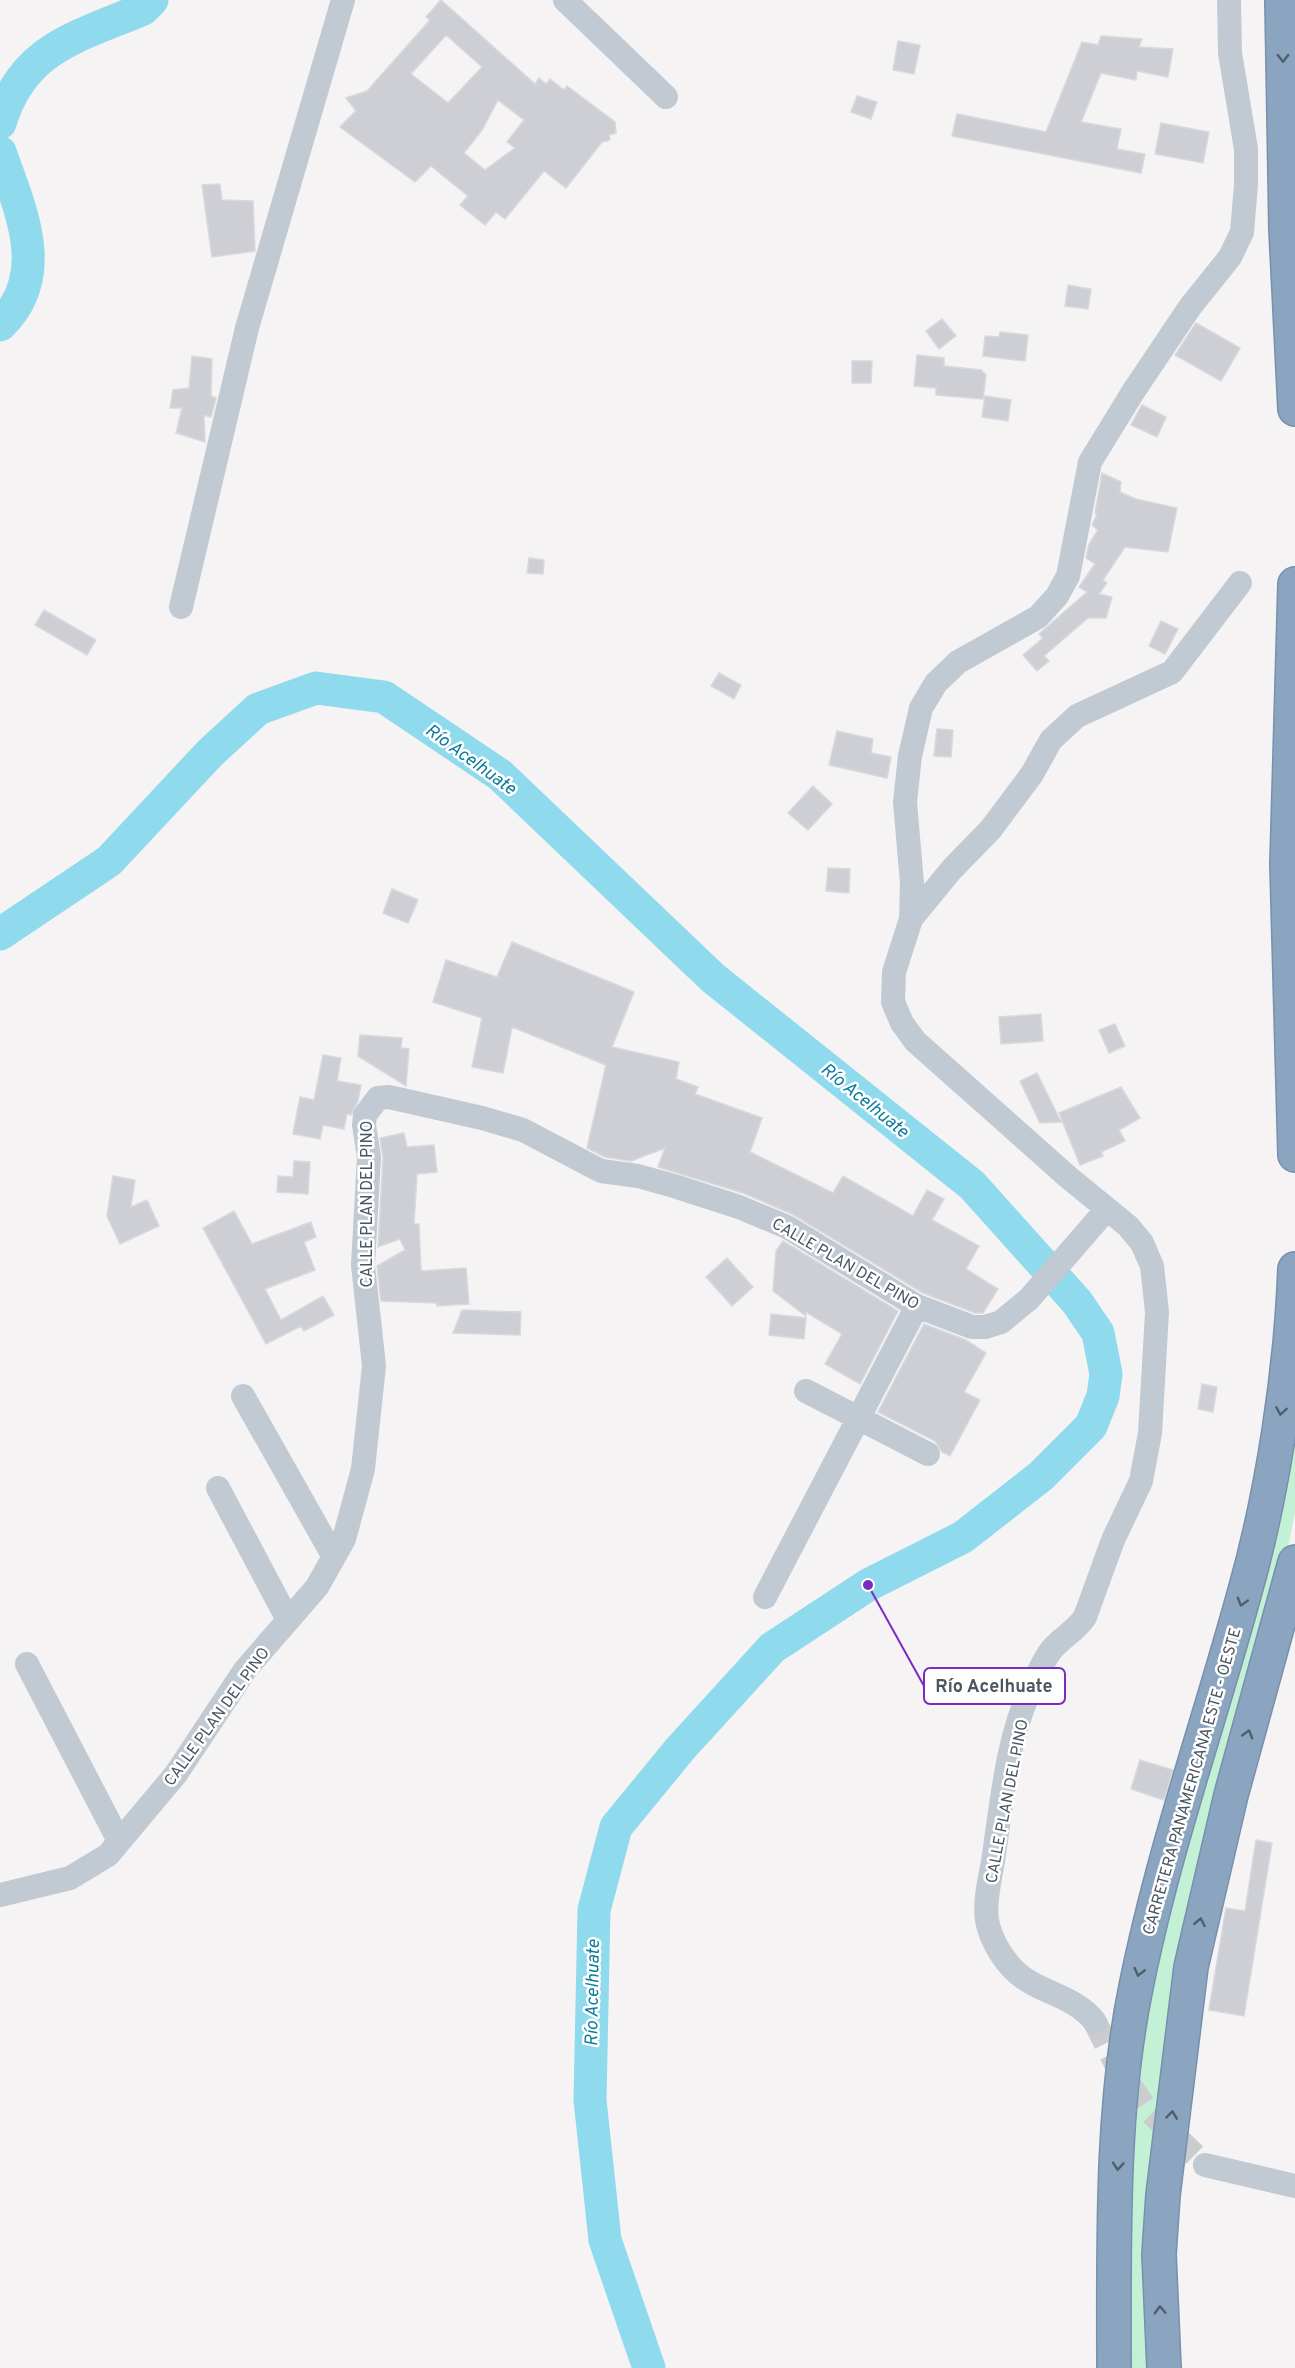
<svg xmlns="http://www.w3.org/2000/svg" width="1295" height="2368" viewBox="0 0 1295 2368" font-family="Overpass,sans-serif">
	<rect width="100%" height="100%" fill="#f5f3f3"/>
	<path fill="#c3f1d5" d="M 1295,1367 L 1295,1512 L 1287,1553 L 1230,1764 L 1153,2368 L 1126,2368 L 1124,2253 L 1145,2033 L 1159,1947 Z"/>
	<g fill="none" stroke-linecap="round" stroke-linejoin="round">
		<path stroke="#90daee" stroke-width="33" d="M 0,123 C 23,47 78,37 143,9 L 152,0
			M 0,152 C 20,209 52,275 0,325
			M 0,934 L 109,861 L 210,753 L 258,709 L 316,688 L 384,697 L 500,775 L 713,978 L 972,1185 L 1077,1302 L 1098,1333 L 1106,1374 L 1103,1396 L 1091,1426 L 1041,1476 L 963,1537 L 868,1585 L 772,1648 L 680,1749 L 616,1827 L 594,1910 L 590,2100 L 605,2240 L 649,2368"/>
	</g>
	<path fill="#cdcfd5" stroke="#d7d9de" stroke-width="1.5" fill-rule="evenodd" d="M 441,0 L 535,84 L 539,78 L 546,84 L 550,79 L 564,90 L 567,86 L 615,122 L 616,133 L 609,135 L 610,140 L 602,142 L 566,188 L 544,171 L 505,219 L 496,212 L 485,225 L 460,205 L 468,196 L 431,166 L 415,182 L 340,127 L 356,111 L 346,98 L 367,91 L 430,20 L 426,17 ZM 446,35 L 482,67 L 448,103 L 411,74 ZM 498,100 L 524,120 L 507,142 L 515,148 L 485,170 L 464,153 L 482,130 Z
		M 1101,36 L 1142,39 L 1139,47 L 1173,49 L 1168,77 L 1137,71 L 1136,80 L 1101,73 L 1081,122 L 1121,129 L 1117,149 L 1145,154 L 1141,173 L 952,136 L 957,114 L 1046,132 L 1082,42 L 1098,45 Z
		M 898,41 L 920,45 L 914,74 L 893,70 Z
		M 857,96 L 877,102 L 871,119 L 851,112 Z
		M 1161,123 L 1209,132 L 1203,163 L 1155,154 Z
		M 220,184 L 222,200 L 253,201 L 255,251 L 212,257 L 202,185 Z
		M 1068,285 L 1091,289 L 1088,309 L 1065,306 Z
		M 942,319 L 956,336 L 939,349 L 926,331 Z
		M 1196,323 L 1240,348 L 1221,381 L 1175,355 Z
		M 1000,332 L 1028,335 L 1025,361 L 983,356 L 985,336 L 999,337 Z
		M 917,355 L 944,358 L 944,366 L 981,370 L 986,375 L 983,399 L 936,395 L 936,388 L 914,386 Z
		M 192,356 L 212,359 L 211,396 L 216,398 L 211,417 L 204,415 L 205,442 L 176,433 L 182,408 L 170,408 L 173,390 L 189,388 Z
		M 852,361 L 872,361 L 871,383 L 852,383 Z
		M 985,396 L 1011,400 L 1008,421 L 982,417 Z
		M 1142,405 L 1166,417 L 1157,437 L 1131,425 Z
		M 1102,473 L 1121,482 L 1120,492 L 1136,499 L 1177,508 L 1168,552 L 1125,547 L 1103,580 L 1107,583 L 1099,594 L 1112,597 L 1106,618 L 1088,618 L 1044,656 L 1049,661 L 1037,671 L 1023,655 L 1043,638 L 1039,634 L 1087,592 L 1079,587 L 1095,564 L 1086,558 L 1089,544 L 1098,530 L 1092,525 L 1097,514 L 1095,513 Z
		M 529,558 L 544,560 L 543,574 L 527,573 Z
		M 44,610 L 96,640 L 87,655 L 35,625 Z
		M 1161,621 L 1178,629 L 1165,654 L 1149,646 Z
		M 719,673 L 741,685 L 734,699 L 711,686 Z
		M 937,729 L 953,730 L 951,757 L 934,756 Z
		M 837,731 L 873,739 L 871,753 L 891,757 L 887,778 L 829,765 Z
		M 813,786 L 832,804 L 808,830 L 788,813 Z
		M 828,868 L 850,869 L 849,893 L 826,891 Z
		M 392,889 L 418,900 L 408,923 L 383,913 Z
		M 512,942 L 634,992 L 612,1047 L 679,1062 L 676,1079 L 698,1087 L 695,1094 L 762,1118 L 750,1152 L 833,1193 L 843,1176 L 913,1216 L 927,1190 L 944,1199 L 932,1220 L 979,1246 L 966,1269 L 998,1289 L 983,1313 L 975,1313 L 923,1293 L 792,1214 L 743,1193 L 658,1167 L 665,1148 L 631,1161 L 605,1157 L 587,1148 L 606,1065 L 512,1027 L 503,1073 L 472,1067 L 482,1018 L 433,1002 L 446,960 L 497,977 Z
		M 1041,1014 L 1043,1041 L 1001,1044 L 999,1017 Z
		M 1115,1024 L 1125,1046 L 1109,1053 L 1099,1030 Z
		M 360,1035 L 402,1038 L 401,1048 L 409,1049 L 406,1086 L 358,1056 Z
		M 323,1055 L 341,1058 L 337,1081 L 361,1085 L 358,1101 L 351,1115 L 347,1114 L 344,1129 L 323,1125 L 320,1139 L 293,1134 L 300,1097 L 314,1100 Z
		M 1037,1073 L 1061,1122 L 1040,1123 L 1020,1081 Z
		M 1121,1087 L 1140,1118 L 1119,1130 L 1125,1141 L 1101,1152 L 1103,1156 L 1080,1165 L 1059,1113 Z
		M 404,1133 L 407,1147 L 434,1145 L 437,1172 L 417,1174 L 414,1224 L 419,1224 L 421,1271 L 466,1268 L 469,1304 L 437,1306 L 437,1303 L 381,1301 L 377,1266 L 405,1250 L 400,1239 L 378,1247 L 383,1158 L 380,1138 Z
		M 294,1161 L 310,1162 L 308,1194 L 277,1192 L 278,1176 L 293,1177 Z
		M 113,1176 L 135,1180 L 131,1207 L 147,1200 L 159,1226 L 120,1244 L 107,1216 Z
		M 234,1211 L 252,1244 L 311,1222 L 316,1237 L 304,1242 L 315,1270 L 265,1289 L 281,1320 L 323,1296 L 334,1315 L 304,1331 L 301,1326 L 266,1344 L 203,1228 Z
		M 783,1241 L 898,1311 L 860,1384 L 825,1364 L 842,1334 L 806,1312 L 806,1316 L 773,1291 L 776,1251 Z
		M 727,1258 L 753,1287 L 732,1306 L 706,1277 Z
		M 462,1310 L 521,1312 L 520,1335 L 453,1333 Z
		M 771,1314 L 806,1318 L 804,1339 L 769,1335 Z
		M 924,1324 L 966,1340 L 986,1353 L 964,1392 L 980,1400 L 950,1456 L 942,1452 L 935,1441 L 878,1412 Z
		M 1202,1384 L 1217,1387 L 1213,1412 L 1198,1409 Z
		M 1140,1760 L 1173,1770 L 1164,1800 L 1131,1789 Z
		M 1256,1840 L 1272,1843 L 1244,2016 L 1209,2010 L 1226,1908 L 1245,1911 Z"/>
	<g fill="none" stroke-linecap="round" stroke-linejoin="round">
		<path stroke="#caccce" stroke-width="24" stroke-dasharray="24 12" stroke-linecap="butt" d="M 1095,2022 L 1117,2066 L 1144,2106 L 1205,2165"/>
		<g stroke="#7690ad" stroke-width="36">
			<path id="highway" d="M 1282,0 L 1286,229 L 1295,409
				M 1295,584 L 1287,864 L 1295,1155
				M 1114,2368 C 1114,2244 1111,2108 1136,1987 C 1163,1852 1209,1723 1245,1591 C 1273,1492 1291,1372 1295,1269
				M 1164,2368 L 1159,2254 L 1163,2195 L 1191,1967 L 1231,1795 L 1295,1562"/>
		</g>
		<path stroke="#c1cad2" stroke-width="24" d="M 565,0 L 666,97
			M 181,607 L 247,328 L 343,0
			M 911,919 L 952,869 L 991,829 L 1032,774 L 1051,740 L 1077,716 L 1172,672 L 1240,583
			M 806,1391 L 928,1454
			M 243,1396 L 334,1557
			M 218,1488 L 288,1620
			M 765,1597 L 917,1306
			M 27,1664 L 119,1841
			M 0,1895 L 70,1878 L 108,1855 L 176,1774 L 245,1670 L 317,1587 L 344,1539 L 363,1469 L 374,1366 L 363,1265 L 369,1157 L 364,1125 L 365,1115 L 378,1098 L 389,1097 L 482,1118 L 523,1130 L 601,1171 L 638,1176 L 674,1186 L 739,1207 L 787,1227 L 917,1306 L 972,1327 L 985,1327 L 1001,1322 L 1029,1299 L 1107,1209
			M 1095,2022 C 1074,1994 1035,1993 1012,1968 C 1000,1955 990,1937 987,1920 C 984,1902 990,1879 993,1861 C 1002,1802 1007,1734 1035,1680 C 1040,1669 1047,1653 1056,1645 C 1066,1635 1077,1629 1085,1617 L 1113,1540 L 1141,1481 L 1150,1433 L 1157,1312 L 1152,1266 L 1142,1243 L 1128,1226 L 1068,1177 L 915,1041 L 902,1023 L 893,1002 L 894,972 L 911,919 L 912,883 L 905,802 L 910,756 L 921,708 L 936,683 L 958,662 L 1038,617 L 1057,596 L 1068,576 L 1090,462 L 1133,392 L 1190,307 L 1230,257 L 1242,232 L 1246,185 L 1246,149 L 1230,53 L 1229,0
			M 1205,2165 L 1295,2186"/>
		<use href="#highway" stroke="#8ba5c1" stroke-width="33"/>
	</g>
	<defs><path id="oneway-chevron" d="M-2-3.5L2.5 0L-2 3.5" fill="none" stroke-width="1.6" stroke-linecap="round" stroke-linejoin="round" transform="scale(1.5)"/></defs>
	<g stroke="#505e6b">
		<use href="#oneway-chevron" transform="translate(1283 58) rotate(89)"/>
		<use href="#oneway-chevron" transform="translate(1281 1411) rotate(99)"/>
		<use href="#oneway-chevron" transform="translate(1242 1602) rotate(106)"/>
		<use href="#oneway-chevron" transform="translate(1248 1734) rotate(-74)"/>
		<use href="#oneway-chevron" transform="translate(1200 1922) rotate(-79)"/>
		<use href="#oneway-chevron" transform="translate(1139 1972) rotate(103)"/>
		<use href="#oneway-chevron" transform="translate(1172 2115) rotate(-83)"/>
		<use href="#oneway-chevron" transform="translate(1118 2166) rotate(94)"/>
		<use href="#oneway-chevron" transform="translate(1160 2310) rotate(-92)"/>
	</g>
	<g text-anchor="middle" stroke-width="5" stroke-linejoin="round" paint-order="stroke">
		<g font-size="16" fill="#4a5661" stroke="#fff">
			<text transform="translate(366 1204) rotate(-90)" y="6">CALLE PLAN DEL PINO</text>
			<text transform="translate(846 1263) rotate(30)" y="6">CALLE PLAN DEL PINO</text>
			<text transform="translate(216 1716) rotate(-54)" y="6">CALLE PLAN DEL PINO</text>
			<text transform="translate(1191 1781) rotate(-74)" y="6">CARRETERA PANAMERICANA ESTE - OESTE</text>
			<text transform="translate(1006 1801) rotate(-79)" y="6">CALLE PLAN DEL PINO</text>
		</g>
		<g font-size="18" font-style="italic" fill="#0c7c9b" stroke="#fff">
			<text transform="translate(471 759) rotate(36)" y="6">Río Acelhuate</text>
			<text transform="translate(865 1100) rotate(39)" y="6">Río Acelhuate</text>
			<text transform="translate(592 1993) rotate(-89)" y="6">Río Acelhuate</text>
		</g>
	</g>
	<path fill="none" stroke="#7b2cbf" stroke-width="2" d="M868 1585L924 1686"/>
	<circle fill="#7b2cbf" stroke="#fff" stroke-width="2" cx="868" cy="1585" r="6"/>
	<rect fill="#fff" stroke="#7b2cbf" stroke-width="2" x="924" y="1668" width="141" height="36" rx="6"/>
	<g font-size="18" text-anchor="middle" font-weight="bold" fill="#4a5661">
		<text x="994" y="1692">Río Acelhuate</text>
	</g>
</svg>
